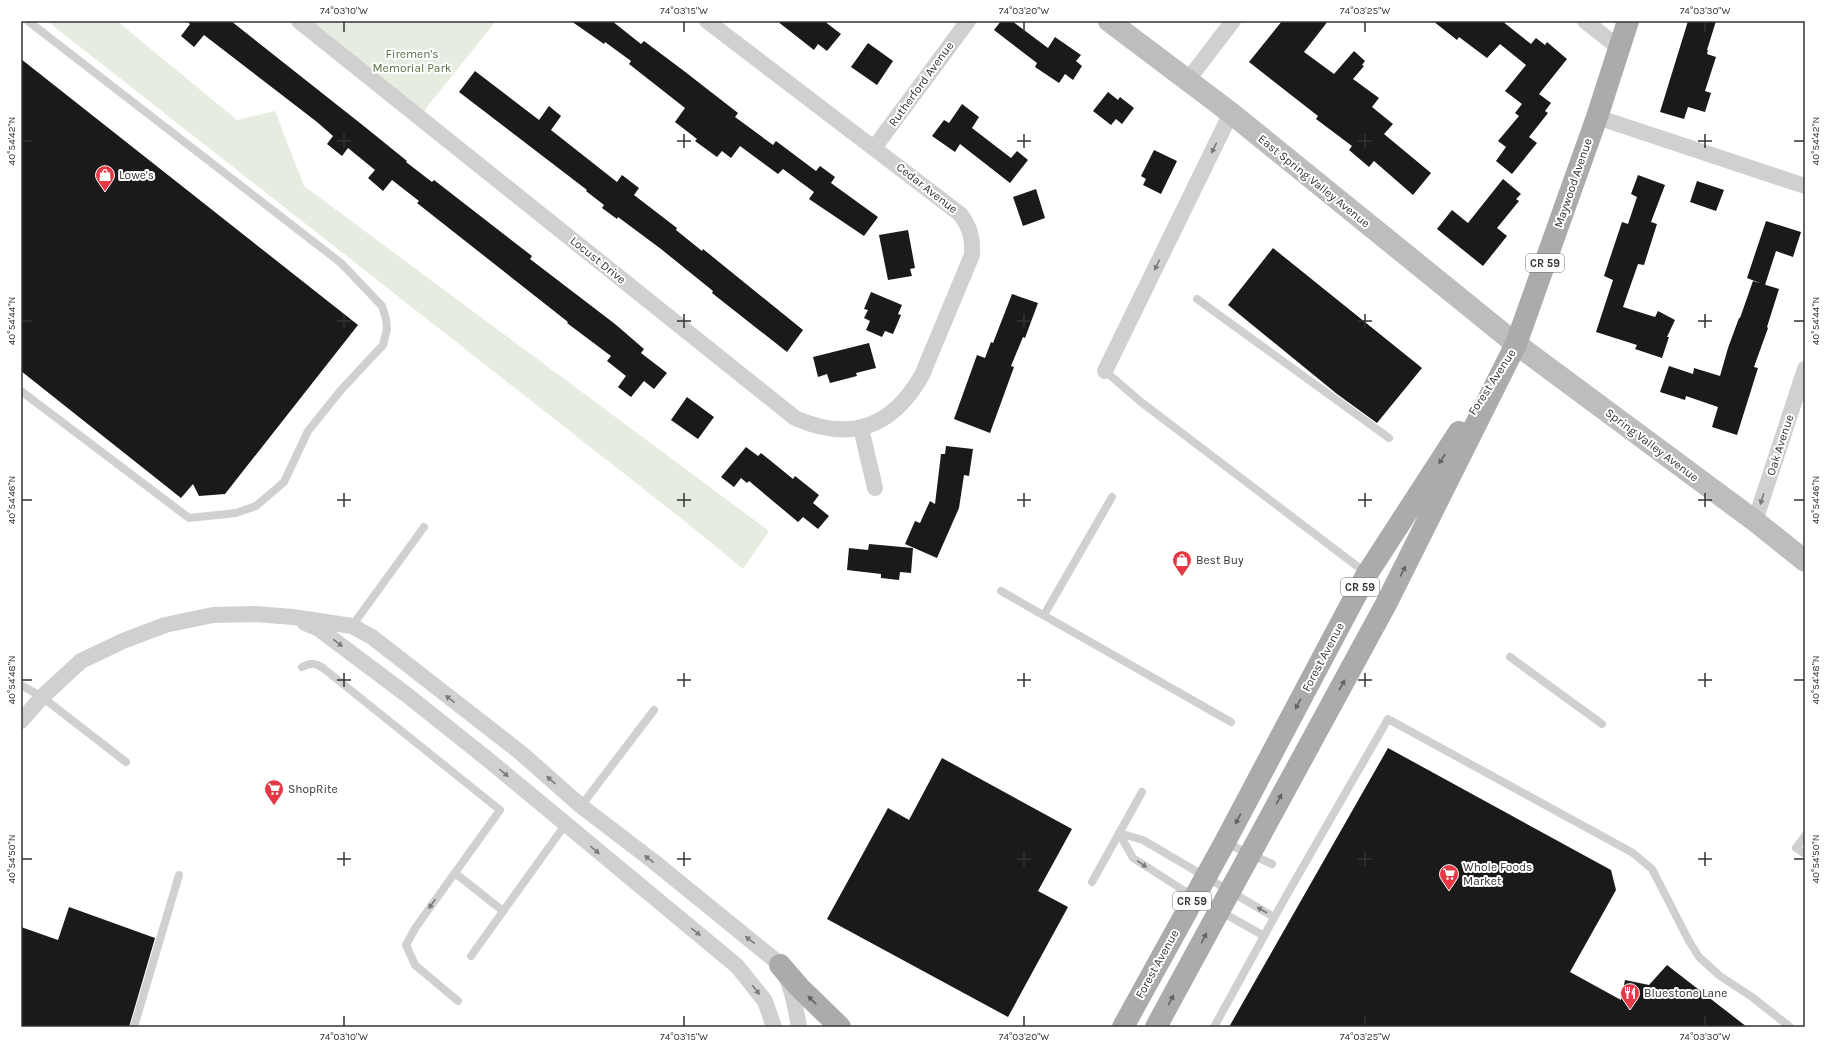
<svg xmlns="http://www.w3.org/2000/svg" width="1826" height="1048" viewBox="0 0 1826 1048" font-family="Karla,sans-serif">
	<rect width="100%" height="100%" fill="#fff"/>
	<path fill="#e6ecdf" d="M 47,21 L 117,21 L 237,120 L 275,111 L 304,186 L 769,531 L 743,569 L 687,523 Z
		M 299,21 L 496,21 L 419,117 Z"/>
	<path fill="#1a1a1a" d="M 186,21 L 231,21 L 365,127 L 407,161 L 406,162 L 432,182 L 434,180 L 532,256 L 530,259 L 615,324 L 644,349 L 641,353 L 667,373 L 654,389 L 644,381 L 631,397 L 618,387 L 626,376 L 607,361 L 611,356 L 567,323 L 568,322 L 417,203 L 419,201 L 392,180 L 383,191 L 368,178 L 375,170 L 348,148 L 342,156 L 327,144 L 333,136 L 317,122 L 204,35 L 194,47 L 181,36 L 190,24 Z
		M 571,21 L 612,21 L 641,44 L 644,41 L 684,71 L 738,113 L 735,117 L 773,145 L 776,141 L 816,171 L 820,166 L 835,177 L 831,183 L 878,217 L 864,236 L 809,199 L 814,192 L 783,169 L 778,174 L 740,146 L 731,158 L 722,151 L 717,157 L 695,141 L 697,139 L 675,122 L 685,108 L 629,64 L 631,61 L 605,42 L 604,44 Z
		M 777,21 L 824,21 L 841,34 L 827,51 L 818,44 L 814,50 Z
		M 1001,21 L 1012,21 L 1048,48 L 1055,37 L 1081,55 L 1076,61 L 1082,66 L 1073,80 L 1065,74 L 1059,83 L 1035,67 L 1037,63 L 994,30 Z
		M 1282,21 L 1328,21 L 1304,52 L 1334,74 L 1354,51 L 1365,61 L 1362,65 L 1364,66 L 1353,79 L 1379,98 L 1372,107 L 1393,124 L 1384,134 L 1431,173 L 1413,195 L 1374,161 L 1369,167 L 1349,150 L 1352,146 L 1316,119 L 1318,116 L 1249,62 Z
		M 1433,21 L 1502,21 L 1531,44 L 1536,38 L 1545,45 L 1547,42 L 1567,59 L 1539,94 L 1551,103 L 1545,111 L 1548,113 L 1529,137 L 1537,143 L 1512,174 L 1496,161 L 1506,147 L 1498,141 L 1519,116 L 1515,113 L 1522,104 L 1505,91 L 1526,65 L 1500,44 L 1487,58 L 1459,37 L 1457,40 Z
		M 1688,21 L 1716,21 L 1707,50 L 1708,50 L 1707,54 L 1716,57 L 1705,91 L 1711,93 L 1705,112 L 1688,107 L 1684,119 L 1660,112 Z
		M 868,43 L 893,61 L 877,85 L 851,67 Z
		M 21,59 L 358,325 L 225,494 L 199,496 L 193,484 L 181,498 L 21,371 Z
		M 475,71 L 539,120 L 549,106 L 561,116 L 551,130 L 617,182 L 622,175 L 639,188 L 634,195 L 677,228 L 676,230 L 702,251 L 703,249 L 803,330 L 787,352 L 712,293 L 713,291 L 661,249 L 618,217 L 617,219 L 602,208 L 604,205 L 586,191 L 587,190 L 459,92 Z
		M 1108,92 L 1118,100 L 1120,97 L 1134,108 L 1122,124 L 1116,119 L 1111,125 L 1093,111 Z
		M 962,104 L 979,117 L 972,128 L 1011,158 L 1017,151 L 1028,160 L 1010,183 L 960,144 L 955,152 L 932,136 L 944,120 L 949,123 Z
		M 1154,150 L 1177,161 L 1161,194 L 1143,185 L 1146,179 L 1141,176 Z
		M 1638,175 L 1665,185 L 1651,222 L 1657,224 L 1644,265 L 1638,264 L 1623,307 L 1655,317 L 1658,311 L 1675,320 L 1667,337 L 1669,337 L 1662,358 L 1635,349 L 1637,345 L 1596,332 L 1613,280 L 1604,276 L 1622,222 L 1628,224 L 1637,197 L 1631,194 Z
		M 1503,179 L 1521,194 L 1516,199 L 1519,201 L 1497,228 L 1507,236 L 1483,266 L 1437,229 L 1452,210 L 1468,223 Z
		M 1697,181 L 1724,190 L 1716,211 L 1690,202 Z
		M 1036,189 L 1045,218 L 1023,226 L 1013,197 Z
		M 1766,221 L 1801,232 L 1793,257 L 1776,251 L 1765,285 L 1747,278 Z
		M 908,230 L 915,268 L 910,269 L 912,276 L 888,280 L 879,235 Z
		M 1273,248 L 1422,368 L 1377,423 L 1337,394 L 1228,305 Z
		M 1753,281 L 1779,289 L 1767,327 L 1768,328 L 1754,367 L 1758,368 L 1737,435 L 1712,427 L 1718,407 L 1686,396 L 1685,400 L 1660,392 L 1669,366 L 1693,374 L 1694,368 L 1720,376 L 1728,348 L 1739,318 L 1740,318 Z
		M 871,292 L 902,305 L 898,314 L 901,315 L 893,334 L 885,331 L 882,337 L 866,330 L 870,321 L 864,318 L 868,310 L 864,309 Z
		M 1012,294 L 1038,303 L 1025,338 L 1023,337 L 1011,366 L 1014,367 L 990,433 L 954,419 L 977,355 L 985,358 L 991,342 L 993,343 Z
		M 869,343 L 876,368 L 856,373 L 857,376 L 830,383 L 827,374 L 818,377 L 813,357 Z
		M 687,397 L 714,417 L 698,439 L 671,420 Z
		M 946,446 L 973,449 L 969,476 L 964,475 L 959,508 L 937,558 L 905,544 L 915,521 L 920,523 L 930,501 L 935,504 L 941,454 L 945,454 Z
		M 746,447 L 758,456 L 761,453 L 793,479 L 795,476 L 819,495 L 813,503 L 829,516 L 818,529 L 803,517 L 798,522 L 749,481 L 747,483 L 741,478 L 734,487 L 721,477 Z
		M 869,544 L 913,548 L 911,573 L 900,572 L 899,580 L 881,578 L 881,574 L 847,570 L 849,548 L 868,550 Z
		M 1388,748 L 1611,870 L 1616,890 L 1570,972 L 1621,1000 L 1625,980 L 1649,985 L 1667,965 L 1747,1027 L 1229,1027 Z
		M 942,758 L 1072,829 L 1038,891 L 1068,907 L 1008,1017 L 827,919 L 888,808 L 909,820 Z
		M 69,907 L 155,938 L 129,1027 L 21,1027 L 21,927 L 58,940 Z"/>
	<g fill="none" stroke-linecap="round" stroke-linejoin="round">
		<path stroke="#d0d0d0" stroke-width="8" d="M 1197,299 L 1389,438
			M 1105,371 L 1141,402 L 1366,573
			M 21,391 L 189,518 L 236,513 L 256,506 L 284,482 L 308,431 L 341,390 L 383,345 L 387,329 L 386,319 L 382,306 L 341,263 L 28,21
			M 1001,591 L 1231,722
			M 1044,615 L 1112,497
			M 352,626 L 424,527
			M 1510,657 L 1602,724
			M 302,667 C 311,662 315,663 323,668 L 500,810 L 416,927 L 406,945 L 415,965 L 458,1001
			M 21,685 L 42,697 L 126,762
			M 581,806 L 654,710
			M 1119,833 L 1133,858 L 1183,890 L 1264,936
			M 1119,833 L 1143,840 L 1274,917
			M 1805,836 L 1796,848 L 1805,854
			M 1226,843 L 1272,864
			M 455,873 L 503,911
			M 1092,882 L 1142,792
			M 471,956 L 565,825
			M 134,1027 L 179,875
			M 1214,1027 L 1285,898 L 1388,719 L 1633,853 L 1652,869 L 1689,941 L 1699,957 L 1720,976 L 1752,997 L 1790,1027"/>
		<path stroke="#d0d0d0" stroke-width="16" d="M 299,21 L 795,418 C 850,442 892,428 922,375 L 972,255 C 973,238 970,227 960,214 L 707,21
			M 1585,21 L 1619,48
			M 1187,81 L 1233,21
			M 1597,117 L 1805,186
			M 874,148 L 968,21
			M 1105,371 L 1231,113
			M 861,428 L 875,488
			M 1755,521 L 1805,369
			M 305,623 L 319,629 L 407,695 L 491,762 L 737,966 L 765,1001 L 774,1027
			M 21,721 L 42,697 L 81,661 L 123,641 L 165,625 L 213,615 L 254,614 L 293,617 L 352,626 L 372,637 L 521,753 L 581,806 L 653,861 L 776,961 C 791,978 795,1005 799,1027"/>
		<path stroke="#bdbdbd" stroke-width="22" d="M 1109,21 L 1231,113 L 1516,344 L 1755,521 L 1805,561"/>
		<path stroke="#ababab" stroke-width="22" d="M 780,965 L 799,987 L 840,1027
			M 1123,1027 L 1225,842 L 1367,574 L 1459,432
			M 1156,1027 L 1386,604 L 1516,344 L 1597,117 L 1628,21"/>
	</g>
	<defs><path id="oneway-solid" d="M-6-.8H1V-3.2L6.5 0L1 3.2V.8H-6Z"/></defs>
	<g fill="#7a7a7a">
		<use href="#oneway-solid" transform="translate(1214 148) rotate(116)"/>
		<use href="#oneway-solid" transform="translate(1157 265) rotate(116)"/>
		<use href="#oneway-solid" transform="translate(1762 499) rotate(108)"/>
		<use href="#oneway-solid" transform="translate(338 643) rotate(37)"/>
		<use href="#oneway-solid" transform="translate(450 699) rotate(-142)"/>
		<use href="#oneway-solid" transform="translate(504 773) rotate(40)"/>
		<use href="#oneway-solid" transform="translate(551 780) rotate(-138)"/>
		<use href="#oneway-solid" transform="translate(595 850) rotate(40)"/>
		<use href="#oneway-solid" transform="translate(649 859) rotate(-142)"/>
		<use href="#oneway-solid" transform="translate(1142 864) rotate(34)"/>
		<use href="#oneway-solid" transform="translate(432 904) rotate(126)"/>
		<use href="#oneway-solid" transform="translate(1262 910) rotate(-150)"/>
		<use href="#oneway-solid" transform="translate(696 932) rotate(39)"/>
		<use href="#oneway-solid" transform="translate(750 940) rotate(-142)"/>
		<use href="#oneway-solid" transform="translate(756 990) rotate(52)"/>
	</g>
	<g fill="#636363">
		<use href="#oneway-solid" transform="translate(1442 459) rotate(123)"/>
		<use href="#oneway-solid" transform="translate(1403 571) rotate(-63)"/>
		<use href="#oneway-solid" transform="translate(1342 685) rotate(-61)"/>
		<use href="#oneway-solid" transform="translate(1298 704) rotate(118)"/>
		<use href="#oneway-solid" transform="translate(1279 799) rotate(-61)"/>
		<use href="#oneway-solid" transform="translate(1238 819) rotate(118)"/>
		<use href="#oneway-solid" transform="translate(1204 938) rotate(-62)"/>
		<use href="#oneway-solid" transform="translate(812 1000) rotate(-136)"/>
		<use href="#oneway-solid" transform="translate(1171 1000) rotate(-62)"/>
	</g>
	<path fill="none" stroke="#333" stroke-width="1.5" d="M 344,22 L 344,32M 684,22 L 684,32M 1024,22 L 1024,32M 1365,22 L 1365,32M 1705,22 L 1705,32M 344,134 L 344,148M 684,134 L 684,148M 1024,134 L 1024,148M 1365,134 L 1365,148M 1705,134 L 1705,148M 22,141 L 32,141M 337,141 L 351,141M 677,141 L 691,141M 1017,141 L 1031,141M 1358,141 L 1372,141M 1698,141 L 1712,141M 1794,141 L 1804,141M 344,314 L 344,328M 684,314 L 684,328M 1024,314 L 1024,328M 1365,314 L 1365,328M 1705,314 L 1705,328M 22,321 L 32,321M 337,321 L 351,321M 677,321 L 691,321M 1017,321 L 1031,321M 1358,321 L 1372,321M 1698,321 L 1712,321M 1794,321 L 1804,321M 344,493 L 344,507M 684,493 L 684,507M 1024,493 L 1024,507M 1365,493 L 1365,507M 1705,493 L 1705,507M 22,500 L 32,500M 337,500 L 351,500M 677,500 L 691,500M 1017,500 L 1031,500M 1358,500 L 1372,500M 1698,500 L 1712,500M 1794,500 L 1804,500M 344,673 L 344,687M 684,673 L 684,687M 1024,673 L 1024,687M 1365,673 L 1365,687M 1705,673 L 1705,687M 22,680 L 32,680M 337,680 L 351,680M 677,680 L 691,680M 1017,680 L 1031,680M 1358,680 L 1372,680M 1698,680 L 1712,680M 1794,680 L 1804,680M 344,852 L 344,866M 684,852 L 684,866M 1024,852 L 1024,866M 1365,852 L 1365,866M 1705,852 L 1705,866M 22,859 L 32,859M 337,859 L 351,859M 677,859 L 691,859M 1017,859 L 1031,859M 1358,859 L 1372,859M 1698,859 L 1712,859M 1794,859 L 1804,859M 344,1016 L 344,1026M 684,1016 L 684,1026M 1024,1016 L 1024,1026M 1365,1016 L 1365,1026M 1705,1016 L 1705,1026"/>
	<defs>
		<g id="shop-pin" transform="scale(1)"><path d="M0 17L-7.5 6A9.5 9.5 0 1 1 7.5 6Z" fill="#e63946" stroke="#fff"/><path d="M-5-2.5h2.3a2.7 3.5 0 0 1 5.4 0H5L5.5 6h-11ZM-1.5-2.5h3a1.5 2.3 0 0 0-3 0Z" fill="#fff"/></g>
		<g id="supermarket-pin" transform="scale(1)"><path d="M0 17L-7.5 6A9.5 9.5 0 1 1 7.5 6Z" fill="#e63946" stroke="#fff"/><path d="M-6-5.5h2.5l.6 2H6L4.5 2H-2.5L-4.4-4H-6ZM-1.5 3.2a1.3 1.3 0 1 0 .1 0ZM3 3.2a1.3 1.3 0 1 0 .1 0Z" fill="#fff"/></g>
		<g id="restaurant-pin" transform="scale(1)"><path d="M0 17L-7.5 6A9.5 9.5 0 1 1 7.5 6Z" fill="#e63946" stroke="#fff"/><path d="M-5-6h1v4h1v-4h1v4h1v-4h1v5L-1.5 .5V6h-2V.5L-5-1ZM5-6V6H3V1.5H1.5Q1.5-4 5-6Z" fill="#fff"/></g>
	</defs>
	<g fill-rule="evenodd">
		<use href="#shop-pin" x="105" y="175"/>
		<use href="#shop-pin" x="1182" y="560"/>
		<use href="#supermarket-pin" x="274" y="789"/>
		<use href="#supermarket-pin" x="1449" y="874"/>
		<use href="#restaurant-pin" x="1630" y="993"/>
	</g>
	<g text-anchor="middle" stroke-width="4" stroke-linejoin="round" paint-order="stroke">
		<g fill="#fff" stroke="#707070" stroke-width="1">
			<rect x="1526" y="254" width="38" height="18" rx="3"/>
			<rect x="1341" y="578" width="38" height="18" rx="3"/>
			<rect x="1173" y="892" width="38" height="18" rx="3"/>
		</g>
		<g font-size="11" font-weight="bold" fill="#333">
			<text x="1545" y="267">CR 59</text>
			<text x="1360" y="591">CR 59</text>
			<text x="1192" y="905">CR 59</text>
		</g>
		<g font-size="12" fill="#56703f" stroke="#fff">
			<text x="412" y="58">Firemen's<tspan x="412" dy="14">Memorial Park</tspan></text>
		</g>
		<g font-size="12" fill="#333" stroke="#fff">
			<text transform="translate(921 84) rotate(-54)" y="4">Rutherford Avenue</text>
			<text transform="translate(1314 181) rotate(39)" y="4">East Spring Valley Avenue</text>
			<text transform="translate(1573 183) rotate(-71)" y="4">Maywood Avenue</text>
			<text transform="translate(927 188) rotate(38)" y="4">Cedar Avenue</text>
			<text transform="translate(598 260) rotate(39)" y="4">Locust Drive</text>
			<text transform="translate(1492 382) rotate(-57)" y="4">Forest Avenue</text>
			<text transform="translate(1652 445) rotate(37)" y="4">Spring Valley Avenue</text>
			<text transform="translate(1780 445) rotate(-72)" y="4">Oak Avenue</text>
			<text transform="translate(1323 657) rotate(-62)" y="4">Forest Avenue</text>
			<text transform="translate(1157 964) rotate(-61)" y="4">Forest Avenue</text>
		</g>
		<g font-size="12" fill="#333" stroke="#fff" text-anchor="start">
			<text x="119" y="179">Lowe's</text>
			<text x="1196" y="564">Best Buy</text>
			<text x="288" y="793">ShopRite</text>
			<text x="1463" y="871">Whole Foods<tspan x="1463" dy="14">Market</tspan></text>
			<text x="1644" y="997">Bluestone Lane</text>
		</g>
	</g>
	<rect width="1826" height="1048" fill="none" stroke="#ffffff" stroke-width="44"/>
	<rect x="22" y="22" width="1782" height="1004" fill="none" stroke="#333" stroke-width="1.5"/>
	<g font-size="10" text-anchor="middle" fill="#333">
		<text x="344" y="14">74°03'10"W</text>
		<text x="684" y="14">74°03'15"W</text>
		<text x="1024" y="14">74°03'20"W</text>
		<text x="1365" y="14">74°03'25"W</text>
		<text x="1705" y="14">74°03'30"W</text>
		<text transform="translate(1815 141) rotate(-90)" y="4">40°54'42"N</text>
		<text transform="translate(11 141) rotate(-90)" y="4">40°54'42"N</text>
		<text transform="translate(1815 321) rotate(-90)" y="4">40°54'44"N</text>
		<text transform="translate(11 321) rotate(-90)" y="4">40°54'44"N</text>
		<text transform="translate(1815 500) rotate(-90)" y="4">40°54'46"N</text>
		<text transform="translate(11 500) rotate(-90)" y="4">40°54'46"N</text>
		<text transform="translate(1815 680) rotate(-90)" y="4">40°54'48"N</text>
		<text transform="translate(11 680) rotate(-90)" y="4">40°54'48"N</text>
		<text transform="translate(1815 859) rotate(-90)" y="4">40°54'50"N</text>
		<text transform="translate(11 859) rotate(-90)" y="4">40°54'50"N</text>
		<text x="344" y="1040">74°03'10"W</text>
		<text x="684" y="1040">74°03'15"W</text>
		<text x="1024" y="1040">74°03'20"W</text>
		<text x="1365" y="1040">74°03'25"W</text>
		<text x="1705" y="1040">74°03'30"W</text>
	</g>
</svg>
